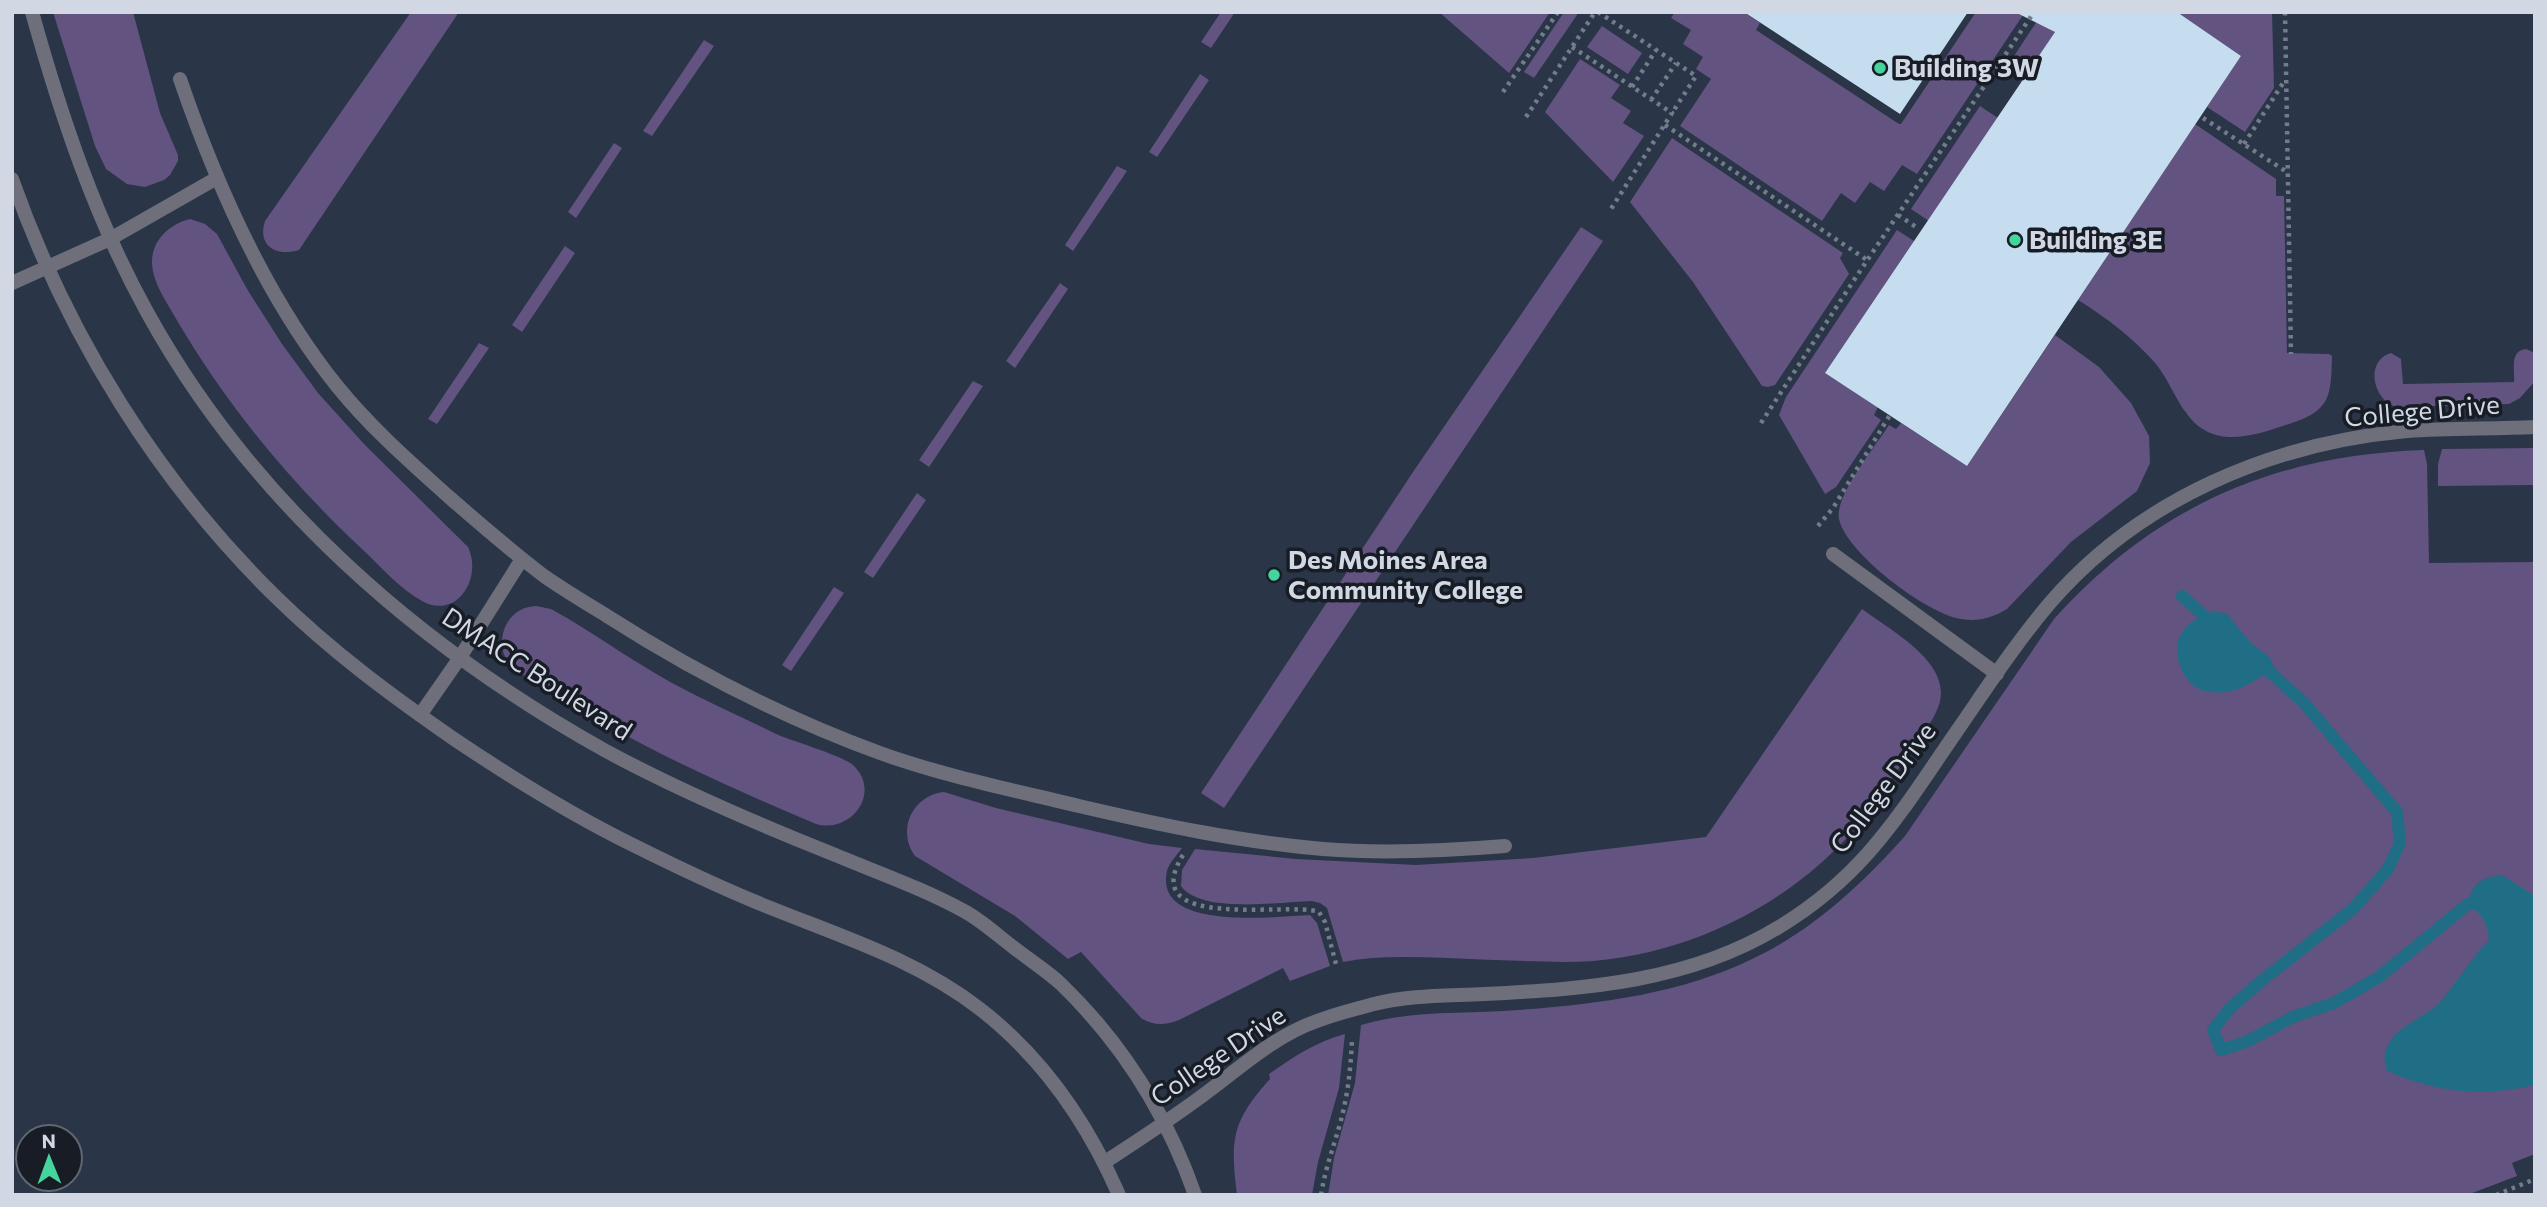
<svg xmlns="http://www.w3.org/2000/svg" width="2547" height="1207" viewBox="0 0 2547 1207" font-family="Commissioner,sans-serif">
	<rect width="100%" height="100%" fill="#2a3547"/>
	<path fill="#625381" d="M 53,12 L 133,12 L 160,113 L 178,155 L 178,161 L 170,175 L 164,180 L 145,187 L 127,184 L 106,169 L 95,146 Z
		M 411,12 L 459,12 L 299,250 C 276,257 257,246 265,221 Z
		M 1221,12 L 1235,12 L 1211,48 L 1201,42 Z
		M 1439,12 L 1550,12 L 1509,73 Z
		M 1564,12 L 1579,12 L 1534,78 L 1524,72 Z
		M 1675,12 L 1744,12 L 1760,23 L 1756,30 L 1899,124 L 1901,124 L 1976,12 L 2025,12 L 1917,174 L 1902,165 L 1884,191 L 1870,182 L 1855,203 L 1841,193 L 1822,221 L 1680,126 L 1711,79 L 1696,69 L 1703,57 L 1683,44 L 1691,30 L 1671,18 Z
		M 2177,12 L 2272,12 L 2274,88 L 2245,132 L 2207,107 L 2241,56 Z
		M 2037,21 L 2055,32 L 2022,82 L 2005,70 Z
		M 1602,26 L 1642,53 L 1628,74 L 1587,47 Z
		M 704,40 L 714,46 L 652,136 L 643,131 Z
		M 1580,59 L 1620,85 L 1611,98 L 1631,111 L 1623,123 L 1644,136 L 1613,182 L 1545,112 Z
		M 1200,74 L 1209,80 L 1157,157 L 1149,152 Z
		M 1980,106 L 1998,118 L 1929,221 L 1911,209 Z
		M 2195,124 L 2276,179 L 2276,196 L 2284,196 L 2287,353 L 2329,354 L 2332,356 C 2331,396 2331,411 2289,424 C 2254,436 2213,450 2187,414 C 2175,399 2169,380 2156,364 C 2133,338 2107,318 2078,300 Z
		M 1672,138 L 1843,253 L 1840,258 L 1849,274 L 1775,385 L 1768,387 L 1762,386 L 1693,282 L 1630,202 Z
		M 614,143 L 622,148 L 576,218 L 568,212 Z
		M 1117,166 L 1127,171 L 1073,251 L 1065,245 Z
		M 190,219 L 205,224 L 217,234 L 247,289 L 282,344 L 318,393 L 365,445 L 468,547 C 483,579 456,620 422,601 C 400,589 380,566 362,549 C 289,481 225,403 175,317 C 166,301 153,283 152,264 C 151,241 169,224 190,219 Z
		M 1581,227 L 1603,241 L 1224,808 L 1201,793 L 1415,469 Z
		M 1897,230 L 1914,241 L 1825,373 L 1878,407 L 1874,415 L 1881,420 L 1836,487 L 1825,494 L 1779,415 L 1786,397 Z
		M 565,246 L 575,253 L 522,332 L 512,325 Z
		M 1060,283 L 1068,289 L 1015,368 L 1006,361 Z
		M 2055,335 L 2099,367 L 2131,403 L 2149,436 L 2150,463 L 2137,491 L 2071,542 L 2007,609 C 1992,618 1978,622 1961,619 C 1927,614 1846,553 1839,519 C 1834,497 1877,444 1889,425 L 1896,429 L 1901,423 L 1967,466 Z
		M 479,343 L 489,348 L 437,424 L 428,419 Z
		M 2526,349 L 2535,353 L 2535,381 L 2520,398 L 2509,404 L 2397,407 C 2373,401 2364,361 2391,353 L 2401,359 L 2403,384 L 2514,382 C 2515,370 2509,351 2526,349 Z
		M 973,381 L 983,386 L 929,467 L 919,460 Z
		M 2535,448 L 2535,485 L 2438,486 L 2438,464 L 2442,449 Z
		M 2424,450 L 2427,464 L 2429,563 L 2535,562 L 2535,1154 L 2512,1163 L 2517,1176 L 2467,1195 L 1328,1195 L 1334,1158 L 1355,1083 L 1361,1025 C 1412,1010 1466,1014 1519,1010 C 1597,1004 1681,994 1752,959 C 1812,931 1861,885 1905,836 L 2054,619 C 2155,507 2273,455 2424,450 Z
		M 917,493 L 926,500 L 873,578 L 864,572 Z
		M 834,587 L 844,593 L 791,671 L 782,665 Z
		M 536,606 L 551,609 L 567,618 C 602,639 636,663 672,683 C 705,701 740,716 774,733 C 791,741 841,755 853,765 C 882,792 852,834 816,824 C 726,786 637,746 554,694 C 540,684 517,675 507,660 C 500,650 501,635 506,625 C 513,612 523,607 536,606 Z
		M 1862,609 C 1891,631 1958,665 1937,710 C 1929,728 1915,744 1905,759 C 1884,790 1864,822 1837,848 C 1767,918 1665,962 1565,962 C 1526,961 1487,960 1448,958 C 1413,957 1378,955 1343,962 L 1327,908 L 1320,903 L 1312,901 C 1279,902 1201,914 1181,886 L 1182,870 L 1195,849 L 1296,859 L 1416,865 L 1533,858 L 1706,837 Z
		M 944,792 L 996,808 L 1149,844 L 1182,848 C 1177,855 1169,863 1167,871 C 1153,933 1279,916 1310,915 L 1317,923 L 1330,966 L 1290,981 L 1283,968 L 1179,1020 C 1165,1025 1156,1026 1142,1019 L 1081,952 L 1068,959 L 1015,916 L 915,856 C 896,830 913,795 944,792 Z
		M 1345,1034 L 1339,1088 L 1318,1162 L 1312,1195 L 1237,1195 C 1230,1139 1232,1121 1270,1079 L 1269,1074 C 1293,1057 1316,1042 1345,1034 Z"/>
	<path fill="#1f6e85" d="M 2214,611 L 2227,614 L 2250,642 L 2269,657 L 2273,664 C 2259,684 2224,700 2199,689 C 2179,679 2169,644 2186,627 C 2193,620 2204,615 2214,611 Z
		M 2502,875 L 2535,896 L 2535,1085 C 2481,1097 2438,1093 2387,1071 C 2384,1060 2383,1055 2388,1045 C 2399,1024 2427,1017 2442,1000 C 2458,980 2471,959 2489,940 C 2488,922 2482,915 2468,904 C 2473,882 2480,878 2502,875 Z"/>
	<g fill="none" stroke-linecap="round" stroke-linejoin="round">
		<path stroke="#1f6e85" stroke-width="12" d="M 2182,596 L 2215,626
			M 2257,660 L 2304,703 L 2397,812 L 2400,843 L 2388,869 L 2354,908 L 2260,982 L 2230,1008 L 2213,1030 L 2221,1050 L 2248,1041 L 2293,1017 L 2334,1003 L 2379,977 L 2468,904 L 2483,904"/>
	</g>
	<path fill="#c5ddef" d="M 1744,12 L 1968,12 L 1900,114 Z
		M 2015,12 L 2177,12 L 2241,56 L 1967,466 L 1825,373 L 2055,32 Z"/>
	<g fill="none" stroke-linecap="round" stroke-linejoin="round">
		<path stroke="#727c8b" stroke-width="4.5" stroke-dasharray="3.5 5" stroke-linecap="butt" d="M 1598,12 L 1696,76 L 1672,113
			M 2285,12 L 2291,354
			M 1572,47 L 1672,113 L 1611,209
			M 1632,87 L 1656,50
			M 1503,92 L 1558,12
			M 1651,100 L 1676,63
			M 1526,117 L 1595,12
			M 2203,118 L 2287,172
			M 1665,125 L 1867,260
			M 2244,144 L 2285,80
			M 1898,215 L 1919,229
			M 1761,423 L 1856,277 L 2034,12
			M 1818,526 L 1833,508 L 1890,415
			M 1183,855 C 1134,933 1289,901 1319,912 L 1325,922 L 1337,968
			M 1321,1195 C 1325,1169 1334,1146 1341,1120 C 1348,1094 1351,1066 1352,1038
			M 2496,1195 L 2535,1179"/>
		<path stroke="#6e6f7a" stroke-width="14" d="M 180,79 C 216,184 267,299 337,386 C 370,427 410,462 449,497 C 480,524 511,551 544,576 C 564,590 586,603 607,616 C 693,671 784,718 880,753 C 944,776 1013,790 1079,806 C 1160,825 1241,842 1323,849 C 1384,854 1445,851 1505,846
			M 110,239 L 217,178
			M 1833,554 L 1997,674
			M 420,715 L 459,659 L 522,559"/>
		<path stroke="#6e6f7a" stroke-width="14" d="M 32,12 C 61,116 95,218 147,312 C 251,501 419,647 606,751 C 678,790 753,822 828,852 C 873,871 920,887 964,911 C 981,920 997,935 1013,947 C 1028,959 1046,970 1061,984 C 1122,1043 1167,1115 1195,1195
			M 12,179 C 67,335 158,482 277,598 C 331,651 392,696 454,739 C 512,778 572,815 635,846 C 675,866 715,885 756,902 C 833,934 913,957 980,1009 C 1042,1057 1088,1124 1119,1195
			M 12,283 L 110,239
			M 1105,1162 C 1140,1139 1176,1116 1210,1090 C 1243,1065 1277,1035 1317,1021 C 1335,1014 1355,1009 1374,1004 C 1409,995 1447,996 1484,994 C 1586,989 1689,982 1779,927 C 1867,874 1902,810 1959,728 C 1988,686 2016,643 2049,604 C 2139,499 2272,443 2407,431 C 2449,428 2492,429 2535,427"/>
	</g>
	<g fill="#46d49e" stroke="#171c25" stroke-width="2.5">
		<circle cx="1880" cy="68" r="7"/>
		<circle cx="2015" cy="240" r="7"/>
		<circle cx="1274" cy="575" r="7"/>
	</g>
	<g text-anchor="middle" stroke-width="7" stroke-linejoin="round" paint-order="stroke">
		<g font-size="26" font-weight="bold" fill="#d1d8e4" stroke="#171c25" text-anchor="start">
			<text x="1894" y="77">Building 3W</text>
			<text x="2029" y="249">Building 3E</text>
			<text x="1288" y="569">Des Moines Area<tspan x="1288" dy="30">Community College</tspan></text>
		</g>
		<g font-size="26" fill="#d1d8e4" stroke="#171c25">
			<text transform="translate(2422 411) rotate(-5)" y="9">College Drive</text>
			<text transform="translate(537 674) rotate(33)" y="9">DMACC Boulevard</text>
			<text transform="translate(1883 788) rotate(-53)" y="9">College Drive</text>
			<text transform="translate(1218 1056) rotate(-34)" y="9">College Drive</text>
		</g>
	</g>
	<rect width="2547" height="1207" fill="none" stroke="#d1d8e4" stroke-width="28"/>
	<g transform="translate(49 1158) rotate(359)"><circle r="33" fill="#171c25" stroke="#616771" stroke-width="2"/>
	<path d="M0-5L12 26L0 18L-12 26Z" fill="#46d49e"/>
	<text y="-10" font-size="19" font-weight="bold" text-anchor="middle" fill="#d1d8e4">N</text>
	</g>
</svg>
